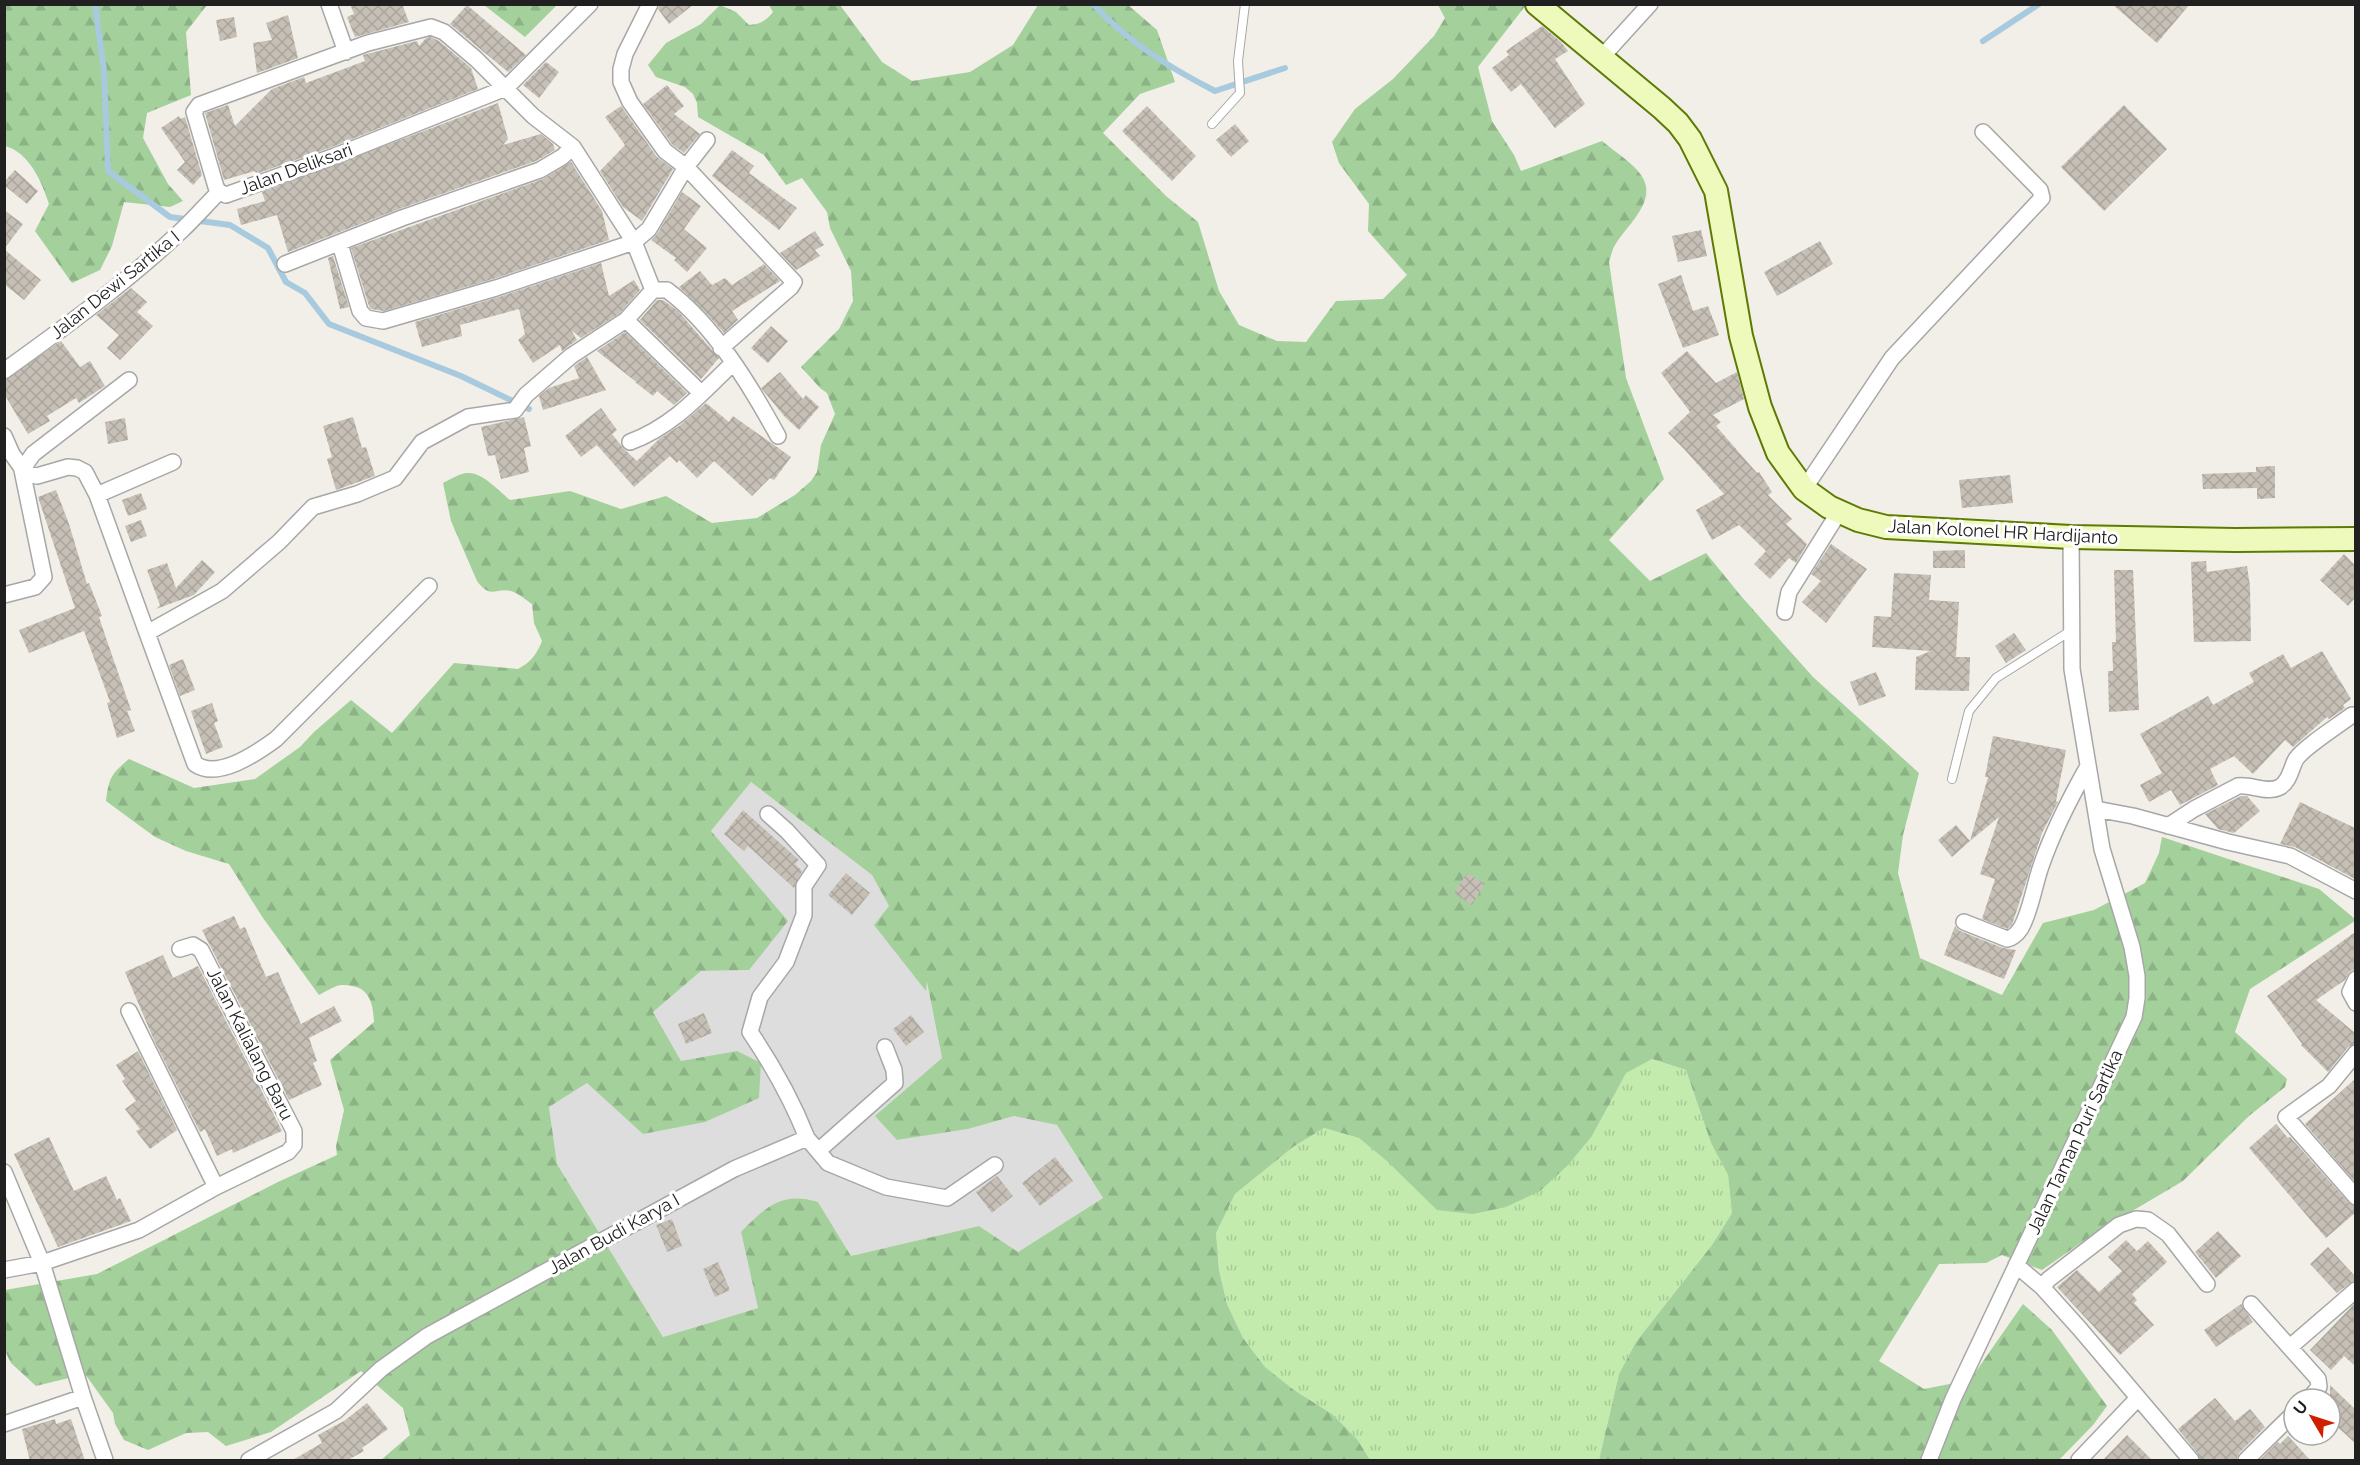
<svg xmlns="http://www.w3.org/2000/svg" width="2360" height="1465" viewBox="0 0 2360 1465" font-family="Raleway,sans-serif">
	<defs>
		<pattern id="grass-tufts" width="24" height="20" patternUnits="userSpaceOnUse" patternTransform="scale(1.5)"><rect width="24" height="20" fill="#c2ebad"/><path d="M3 7l-1-3M5 7V3M7 7l1-3M15 17l-1-3M17 17v-4M19 17l1-3" fill="none" stroke="#a6c995"/></pattern>
		<pattern id="forest-firs" width="22" height="20" patternUnits="userSpaceOnUse" patternTransform="scale(1.5)"><rect width="22" height="20" fill="#a3d09b"/><path d="M5 1l3.5 6h-7zM16 11l3.5 6h-7z" fill="#8cb285"/></pattern>
		<pattern id="building-cross-hatch" width="8" height="8" patternUnits="userSpaceOnUse" patternTransform="scale(1.5)"><rect width="8" height="8" fill="#c6bfb6"/><path d="M0 0l8 8M0 8l8-8" fill="none" stroke="#aaa49c"/></pattern>
	</defs>
	<rect width="100%" height="100%" fill="#f1efe7"/>
	<path fill="#dedddd" d="M 751,782 L 872,875 L 889,906 L 926,989 L 926,978 L 942,1058 L 876,1116 L 897,1140 L 968,1129 L 1014,1116 L 1057,1125 L 1103,1198 L 1018,1252 L 979,1226 L 851,1256 L 818,1202 L 741,1232 L 758,1308 L 663,1337 L 557,1164 L 549,1107 L 587,1083 L 737,1051 L 681,1062 L 653,1012 L 701,971 L 749,970 L 711,831 Z"/>
	<path fill="url(#grass-tufts)" d="M 1651,1059 L 1686,1070 L 1711,1143 L 1728,1175 L 1732,1213 L 1712,1245 L 1636,1342 L 1619,1374 L 1599,1460 L 1370,1460 L 1357,1439 L 1332,1414 L 1294,1390 L 1265,1367 L 1243,1338 L 1227,1304 L 1219,1270 L 1216,1233 L 1235,1194 L 1293,1147 L 1324,1128 L 1359,1138 L 1388,1162 L 1592,1136 L 1626,1072 Z"/>
	<path fill="url(#forest-firs)" fill-rule="evenodd" d="M 5,4 L 207,5 L 186,32 L 191,95 L 147,113 L 143,138 L 168,184 L 183,201 L 170,207 L 124,202 L 112,246 L 100,270 L 72,283 L 35,231 L 49,204 C 42,182 29,152 5,146 Z
		M 484,5 L 557,5 L 525,37 Z
		M 720,5 L 736,12 L 749,25 C 760,24 766,21 773,12 L 769,5 L 840,5 L 882,62 L 912,81 L 970,72 L 1013,45 L 1038,5 L 1128,5 L 1157,30 L 1175,82 L 1140,94 L 1103,133 L 1166,196 L 1198,222 L 1219,291 L 1239,325 L 1277,341 L 1306,342 L 1336,301 L 1383,299 L 1407,275 L 1368,231 L 1369,204 L 1339,163 L 1332,142 L 1355,109 L 1393,79 L 1434,36 L 1445,18 L 1438,5 L 1526,5 L 1478,67 L 1492,121 L 1514,155 L 1521,171 L 1602,141 C 1615,152 1632,162 1641,175 C 1659,200 1627,225 1615,245 C 1612,250 1611,256 1609,262 L 1626,378 L 1664,479 L 1609,540 L 1650,581 L 1706,553 L 1741,596 L 1813,677 L 1919,773 L 1903,835 L 1898,873 L 1920,958 L 2002,995 L 2043,923 L 2094,910 L 2145,883 L 2159,853 L 2162,837 L 2319,889 L 2355,919 L 2355,921 L 2250,989 L 2235,1032 L 2287,1079 L 2285,1087 L 2249,1116 L 2183,1181 L 2095,1233 L 2042,1270 L 2002,1255 L 1986,1263 L 1939,1264 L 1879,1361 L 1924,1389 L 1970,1380 L 2023,1304 L 2052,1330 L 2107,1406 L 2093,1425 L 2059,1460 L 1599,1460 L 1619,1374 L 1636,1342 L 1712,1245 L 1732,1213 L 1728,1175 L 1711,1143 L 1686,1070 L 1652,1059 L 1626,1073 L 1592,1136 L 1568,1165 L 1540,1191 L 1506,1207 L 1473,1214 L 1437,1210 L 1388,1162 L 1359,1138 L 1324,1128 L 1293,1147 L 1235,1194 L 1216,1233 L 1219,1270 L 1227,1304 L 1243,1338 L 1265,1367 L 1294,1390 L 1332,1414 L 1357,1439 L 1370,1460 L 381,1460 L 410,1435 L 403,1408 L 361,1371 L 271,1432 L 226,1446 L 208,1432 L 186,1433 L 148,1450 L 124,1440 L 115,1424 L 113,1413 L 85,1374 L 36,1386 L 11,1363 L 5,1351 L 5,1290 L 97,1274 L 278,1182 L 337,1155 L 336,1146 L 344,1110 L 330,1060 L 374,1022 C 373,1000 368,984 341,985 C 334,986 325,992 319,995 L 263,918 L 229,864 L 186,851 L 155,837 L 106,801 C 109,778 111,774 129,759 L 194,788 L 255,779 L 300,747 L 314,732 L 351,700 L 392,733 L 454,663 L 518,669 C 530,663 537,654 542,641 L 534,623 L 532,604 C 526,600 518,593 511,591 C 495,587 491,600 477,581 L 451,521 L 443,483 C 451,479 461,472 470,473 C 484,474 500,492 510,500 L 570,491 L 621,509 L 666,496 L 712,523 L 757,518 L 795,495 L 811,481 L 817,472 L 821,445 L 835,414 L 827,393 L 820,388 L 801,367 L 839,329 L 853,301 L 851,271 L 830,228 L 827,212 L 802,178 L 786,185 L 764,155 L 698,117 L 697,103 L 693,94 L 685,87 L 656,77 L 648,65 L 666,43 L 701,24 ZM 751,782 L 872,875 L 889,906 L 874,925 L 926,991 L 927,982 L 942,1058 L 875,1116 L 897,1140 L 968,1129 L 1014,1116 L 1057,1125 L 1103,1198 L 1018,1252 L 979,1226 L 851,1256 L 818,1202 C 781,1191 766,1207 741,1232 L 758,1308 L 663,1337 L 557,1164 L 549,1107 L 587,1083 L 643,1134 L 705,1122 L 759,1098 L 761,1063 L 737,1051 L 681,1061 L 653,1012 L 701,971 L 749,970 L 788,921 L 711,831 Z"/>
	<g fill="none" stroke-linecap="round" stroke-linejoin="round">
		<path stroke="#a7cade" stroke-width="6" d="M 95,4 L 104,71 L 108,171 L 170,217 L 230,225 L 268,248 L 286,282 L 305,293 L 329,324 L 461,376 L 529,409
			M 1093,4 C 1128,42 1170,68 1215,91 L 1285,68
			M 1983,41 L 2039,4"/>
	</g>
	<path fill="url(#building-cross-hatch)" d="M 350,4 L 402,4 L 409,22 L 355,37 L 347,17 L 354,14 Z
		M 660,4 L 694,4 L 669,24 L 658,9 Z
		M 2112,4 L 2190,4 L 2157,43 Z
		M 467,5 L 526,55 L 508,72 L 450,24 Z
		M 288,15 L 298,58 L 257,73 L 253,43 L 272,40 L 266,23 Z
		M 234,17 L 237,37 L 220,41 L 216,20 Z
		M 1542,26 L 1561,42 L 1568,51 L 1555,59 L 1585,104 L 1555,128 L 1521,84 L 1511,92 L 1492,68 L 1509,55 L 1506,51 Z
		M 430,37 L 439,41 L 471,68 L 478,89 L 332,147 L 256,174 L 255,171 L 224,180 L 205,113 L 228,105 L 235,126 L 272,89 L 304,77 L 306,83 L 365,61 L 363,55 L 417,41 L 419,46 L 426,38 Z
		M 546,62 L 559,72 L 539,98 L 523,85 Z
		M 667,85 L 684,106 L 674,114 L 700,134 L 684,153 L 672,144 L 643,104 Z
		M 498,103 L 508,139 L 503,145 L 541,134 L 553,144 L 555,150 L 536,161 L 399,209 L 288,252 L 277,215 L 241,225 L 237,209 L 265,201 L 262,192 Z
		M 2124,105 L 2167,149 L 2104,211 L 2061,167 Z
		M 621,106 L 657,157 L 673,169 L 642,221 L 623,207 L 600,171 L 625,145 L 605,117 Z
		M 1147,106 L 1196,156 L 1172,181 L 1122,131 Z
		M 179,116 L 181,119 L 185,117 L 202,175 L 193,185 L 177,170 L 185,162 L 161,128 Z
		M 1235,124 L 1249,141 L 1231,157 L 1216,140 Z
		M 732,150 L 754,166 L 749,173 L 797,208 L 779,230 L 712,176 Z
		M 571,162 L 602,211 L 609,240 L 493,279 L 384,311 L 371,309 L 369,306 L 351,248 L 543,179 Z
		M 15,170 L 38,191 L 27,204 L 4,185 L 4,182 Z
		M 682,192 L 701,206 L 684,229 L 707,248 L 687,272 L 674,260 L 676,258 L 651,240 L 657,234 Z
		M 4,210 L 23,224 L 4,249 Z
		M 1701,230 L 1707,256 L 1678,262 L 1672,236 Z
		M 815,231 L 824,245 L 815,250 L 820,256 L 796,270 L 780,253 Z
		M 1820,241 L 1833,264 L 1777,296 L 1764,272 Z
		M 4,249 L 41,280 L 24,300 L 4,284 Z
		M 333,256 L 349,307 L 340,309 L 328,258 Z
		M 601,263 L 609,296 L 634,280 L 640,290 L 620,313 L 581,338 L 571,330 L 577,340 L 562,351 L 560,345 L 533,363 L 518,340 L 525,334 L 519,309 L 460,325 L 462,336 L 422,347 L 415,322 L 499,297 Z
		M 764,264 L 780,281 L 732,311 L 738,320 L 724,333 L 707,314 L 679,287 L 700,271 L 712,285 L 725,278 L 732,285 Z
		M 1681,275 L 1693,311 L 1708,306 L 1719,335 L 1683,348 L 1658,284 Z
		M 131,288 L 147,302 L 137,312 L 153,326 L 120,360 L 107,348 L 119,335 L 96,315 Z
		M 657,300 L 663,300 L 678,311 L 719,358 L 701,379 L 640,320 Z
		M 771,326 L 788,341 L 768,363 L 751,348 Z
		M 625,332 L 687,393 L 674,405 L 657,391 L 653,396 L 635,382 L 637,381 L 635,381 L 597,351 Z
		M 61,341 L 80,367 L 90,361 L 105,386 L 79,403 L 76,398 L 47,416 L 50,421 L 28,434 L 4,394 L 4,381 Z
		M 1687,351 L 1716,383 L 1737,372 L 1744,399 L 1713,415 L 1721,422 L 1716,426 L 1757,473 L 1759,472 L 1772,492 L 1768,495 L 1792,519 L 1786,524 L 1807,544 L 1796,563 L 1789,558 L 1770,579 L 1754,564 L 1766,551 L 1739,525 L 1712,540 L 1696,510 L 1724,494 L 1684,449 L 1668,433 L 1690,412 L 1661,373 Z
		M 587,357 L 606,390 L 543,410 L 539,396 L 549,388 L 579,378 L 574,366 Z
		M 780,372 L 803,399 L 806,395 L 819,407 L 799,430 L 785,417 L 761,388 Z
		M 706,403 L 729,422 L 733,416 L 791,457 L 774,480 L 770,478 L 752,496 L 714,461 L 697,478 L 679,460 L 677,463 L 670,456 L 634,487 L 597,445 L 581,457 L 565,436 L 601,408 L 617,430 L 612,434 L 624,449 L 637,461 L 659,439 L 679,426 Z
		M 353,417 L 362,448 L 366,447 L 375,476 L 336,490 L 327,459 L 332,457 L 323,426 Z
		M 524,417 L 531,446 L 524,448 L 529,472 L 501,479 L 495,455 L 488,456 L 481,427 Z
		M 125,418 L 128,440 L 108,444 L 105,422 Z
		M 2275,466 L 2275,498 L 2257,499 L 2257,488 L 2203,489 L 2202,474 L 2256,472 L 2256,467 Z
		M 2010,475 L 2013,503 L 1962,508 L 1959,480 Z
		M 56,490 L 69,524 L 87,584 L 89,583 L 102,616 L 99,617 L 105,635 L 131,710 L 127,711 L 135,731 L 117,738 L 107,703 L 110,702 L 84,631 L 29,653 L 19,630 L 75,608 L 38,497 Z
		M 141,493 L 147,509 L 128,516 L 122,500 Z
		M 141,520 L 147,536 L 131,542 L 125,526 Z
		M 1831,544 L 1867,569 L 1826,623 L 1802,602 L 1821,581 L 1811,574 Z
		M 1965,550 L 1965,568 L 1933,568 L 1933,551 Z
		M 2344,554 L 2355,565 L 2355,598 L 2348,606 L 2320,580 Z
		M 202,560 L 215,572 L 194,595 L 156,609 L 160,605 L 147,570 L 167,563 L 176,588 Z
		M 2206,561 L 2207,572 L 2247,566 L 2250,586 L 2251,641 L 2194,642 L 2191,562 Z
		M 2114,570 L 2133,570 L 2139,710 L 2109,712 L 2108,671 L 2113,671 L 2112,642 L 2116,642 Z
		M 1894,573 L 1931,575 L 1929,600 L 1959,602 L 1956,657 L 1970,657 L 1969,691 L 1915,690 L 1916,657 L 1931,651 L 1872,647 L 1874,616 L 1891,617 Z
		M 2014,633 L 2026,650 L 2006,663 L 1995,646 Z
		M 2322,651 L 2351,699 L 2343,705 L 2345,708 L 2329,719 L 2327,717 L 2293,747 L 2285,740 L 2253,774 L 2234,756 L 2210,769 L 2218,785 L 2180,805 L 2171,790 L 2149,802 L 2140,785 L 2162,773 L 2140,734 L 2208,696 L 2213,705 L 2254,682 L 2249,673 L 2283,654 L 2291,668 Z
		M 183,659 L 195,690 L 180,696 L 169,665 Z
		M 1876,672 L 1886,696 L 1859,706 L 1850,682 Z
		M 212,703 L 218,721 L 214,723 L 223,747 L 206,754 L 191,711 Z
		M 1993,736 L 2066,750 L 2056,801 L 2058,802 L 2042,833 L 2012,925 L 2007,929 L 1982,919 L 1995,879 L 1980,874 L 1999,817 L 1970,841 L 1988,777 L 1985,777 Z
		M 2241,796 L 2247,796 L 2260,811 L 2234,833 L 2218,829 L 2205,814 Z
		M 2300,802 L 2355,828 L 2355,879 L 2295,847 L 2280,844 Z
		M 743,810 L 799,860 L 795,864 L 802,871 L 794,888 L 748,846 L 744,851 L 724,834 Z
		M 1956,825 L 1970,841 L 1952,857 L 1938,840 Z
		M 846,873 L 870,893 L 852,915 L 828,895 Z
		M 1467,873 L 1485,884 L 1472,905 L 1454,893 Z
		M 234,916 L 240,929 L 245,927 L 266,977 L 278,972 L 301,1024 L 334,1006 L 342,1021 L 309,1038 L 317,1061 L 313,1063 L 322,1085 L 289,1100 L 202,930 Z
		M 1955,926 L 1960,931 L 2003,948 L 2016,950 L 2004,979 L 1944,955 Z
		M 2355,932 L 2355,969 L 2350,971 L 2345,980 L 2316,1000 L 2355,1033 L 2355,1044 L 2348,1047 L 2328,1072 L 2301,1045 L 2302,1044 L 2267,996 Z
		M 163,955 L 173,978 L 198,966 L 282,1131 L 233,1153 L 232,1149 L 217,1156 L 205,1129 L 200,1132 L 154,1040 L 125,972 Z
		M 704,1013 L 712,1033 L 686,1044 L 678,1024 Z
		M 911,1015 L 924,1032 L 906,1046 L 893,1029 Z
		M 138,1051 L 177,1130 L 150,1149 L 136,1131 L 140,1129 L 125,1109 L 136,1101 L 122,1081 L 125,1079 L 116,1065 Z
		M 2355,1079 L 2355,1182 L 2305,1124 Z
		M 2276,1124 L 2288,1138 L 2290,1137 L 2349,1203 L 2355,1206 L 2355,1213 L 2326,1238 L 2249,1148 Z
		M 49,1137 L 74,1191 L 106,1176 L 117,1200 L 120,1198 L 131,1221 L 58,1247 L 14,1154 Z
		M 1055,1157 L 1073,1181 L 1040,1206 L 1022,1183 Z
		M 997,1176 L 1013,1196 L 992,1213 L 976,1192 Z
		M 672,1219 L 682,1246 L 667,1252 L 656,1225 Z
		M 2218,1231 L 2241,1256 L 2216,1278 L 2195,1252 Z
		M 2126,1240 L 2137,1251 L 2148,1241 L 2167,1262 L 2132,1294 L 2137,1300 L 2134,1303 L 2154,1325 L 2120,1355 L 2057,1287 L 2077,1270 L 2099,1292 L 2122,1271 L 2108,1257 Z
		M 2328,1247 L 2355,1276 L 2355,1280 L 2337,1293 L 2310,1264 Z
		M 718,1262 L 730,1290 L 715,1297 L 703,1269 Z
		M 2355,1303 L 2355,1366 L 2344,1356 L 2331,1370 L 2310,1350 Z
		M 2241,1304 L 2253,1322 L 2216,1347 L 2204,1330 Z
		M 2330,1385 L 2355,1409 L 2355,1443 L 2330,1420 Z
		M 2215,1398 L 2235,1421 L 2250,1409 L 2265,1427 L 2239,1453 L 2236,1461 L 2200,1461 L 2198,1454 L 2178,1429 Z
		M 367,1403 L 388,1429 L 362,1448 L 364,1451 L 346,1461 L 291,1461 L 322,1443 L 318,1435 L 344,1421 Z
		M 55,1419 L 56,1424 L 71,1419 L 85,1461 L 30,1461 L 22,1429 Z
		M 2127,1435 L 2153,1461 L 2102,1461 Z
		M 2288,1436 L 2311,1461 L 2259,1461 L 2278,1442 L 2280,1444 Z"/>
	<g fill="none" stroke-linecap="round" stroke-linejoin="round">
		<g stroke="#a7a7a7" stroke-width="10">
			<path id="lane" d="M 1212,124 L 1240,93 L 1238,61 L 1245,4
				M 1952,779 L 1969,711 L 1996,678 L 2072,630"/>
		</g>
		<g stroke="#a7a7a7" stroke-width="18">
			<path id="street" d="M 329,4 L 346,52
				M 590,4 L 506,88 L 335,156 L 226,195 L 219,192 L 216,187 L 194,112 L 199,105 L 368,43 L 431,27 L 444,32 L 476,59 L 533,116 L 573,147 L 634,242 L 653,290
				M 650,4 L 625,54 L 621,69 L 621,82 L 630,102 L 665,151 L 686,167 L 794,282 L 791,287 L 721,348
				M 1601,58 L 1650,4
				M 340,244 L 360,311 L 366,318 L 383,321 L 496,288 L 634,242 L 649,229 L 686,167 L 707,140
				M 285,264 L 402,218 L 540,170 L 562,157 L 573,147
				M 626,320 L 701,393
				M 4,371 C 65,327 126,283 181,231 C 194,219 206,205 219,192
				M 4,436 L 12,454 L 26,474 L 37,476 L 68,467 L 77,468 L 85,472 L 97,495 L 147,633 L 222,591 L 279,542 L 313,507 L 357,494 L 395,478 L 422,442 L 468,417 L 515,410 L 526,395 L 571,356 L 626,320 L 653,290 L 667,290 C 714,325 750,385 778,436
				M 630,442 C 673,426 700,395 733,363
				M 1804,489 L 1892,358 L 2042,198 L 2040,190 L 1983,132
				M 97,495 L 173,462
				M 4,595 L 35,587 L 44,577 L 22,470 L 33,454 L 129,380
				M 1785,612 L 1789,592 L 1839,512
				M 147,633 L 195,764 C 218,780 257,753 276,739 L 429,586
				M 2096,809 L 2133,816 L 2228,842 L 2290,856 L 2356,891
				M 768,814 L 787,831 L 818,865 L 804,886 L 804,915 L 786,962 L 760,997 L 750,1032 C 773,1066 792,1100 807,1138
				M 2168,826 L 2194,809 L 2238,786 C 2251,784 2267,794 2280,787 C 2290,781 2291,768 2296,759 C 2304,747 2339,725 2352,715
				M 1964,922 L 2007,939 C 2013,938 2017,934 2021,928 C 2031,910 2034,886 2041,866 C 2053,831 2069,800 2087,768
				M 2356,979 L 2350,992 L 2356,1003
				M 129,1011 L 216,1187
				M 2356,1053 L 2329,1086 L 2286,1117 L 2356,1197
				M 818,1151 L 895,1083 L 894,1070 L 885,1047
				M 4,1172 L 42,1263 L 83,1397 L 4,1424
				M 2016,1265 L 2042,1287 L 2079,1328 L 2191,1460
				M 4,1270 L 42,1263 L 139,1230 L 216,1187 L 288,1152 L 294,1145 L 294,1131 L 201,950 L 193,945 L 180,949
				M 2042,1287 L 2049,1279 L 2119,1225 L 2136,1219 L 2148,1220 L 2168,1234 L 2207,1284
				M 2251,1304 L 2318,1379 L 2319,1387 L 2309,1399
				M 2290,1347 L 2356,1290
				M 83,1397 L 105,1460
				M 249,1460 L 336,1411 L 381,1369 L 427,1336 L 734,1169 L 807,1138 L 828,1163 L 886,1187 L 947,1198 L 995,1165
				M 1929,1460 L 1953,1399 L 2134,1017 L 2137,998 L 2137,976 L 2132,947 L 2102,849 L 2072,669 L 2071,537
				M 2079,1460 L 2138,1398
				M 2246,1460 L 2294,1413"/>
		</g>
		<g stroke="#5d7a04" stroke-width="26">
			<path id="secondary" d="M 1537,4 L 1662,108 L 1678,123 L 1690,139 L 1716,191 L 1741,336 L 1760,407 L 1778,453 L 1804,489 L 1829,507 L 1858,520 L 1886,527 L 2071,537 L 2235,540 L 2356,539"/>
		</g>
		<use href="#lane" stroke="#fff" stroke-width="8"/>
		<use href="#street" stroke="#fff" stroke-width="15"/>
		<use href="#secondary" stroke="#eefabb" stroke-width="22"/>
	</g>
	<g text-anchor="middle" stroke-width="6" stroke-linejoin="round" paint-order="stroke">
		<g font-size="18" fill="#202020" stroke="#fff">
			<text transform="translate(296 169) rotate(-20)" y="6">Jalan Deliksari</text>
			<text transform="translate(115 285) rotate(-39)" y="6">Jalan Dewi Sartika I</text>
			<text transform="translate(2003 532) rotate(3)" y="6">Jalan Kolonel HR Hardijanto</text>
			<text transform="translate(250 1044) rotate(63)" y="6">Jalan Kalialang Baru</text>
			<text transform="translate(2075 1142) rotate(-65)" y="6">Jalan Taman Puri Sartika</text>
			<text transform="translate(614 1234) rotate(-29)" y="6">Jalan Budi Karya I</text>
		</g>
	</g>
	<rect width="2360" height="1465" fill="none" stroke="#202020" stroke-width="12"/>
	<g transform="translate(2312 1417) rotate(309)"><circle r="28" fill="#ffffff" stroke="#a6a6a6" stroke-width="1.5"/>
	<path d="M0-4.5L10 22L0 15L-10 22Z" fill="#d01e00"/>
	<text y="-9" font-size="16" font-weight="bold" text-anchor="middle" fill="#202020">U</text>
	</g>
</svg>
